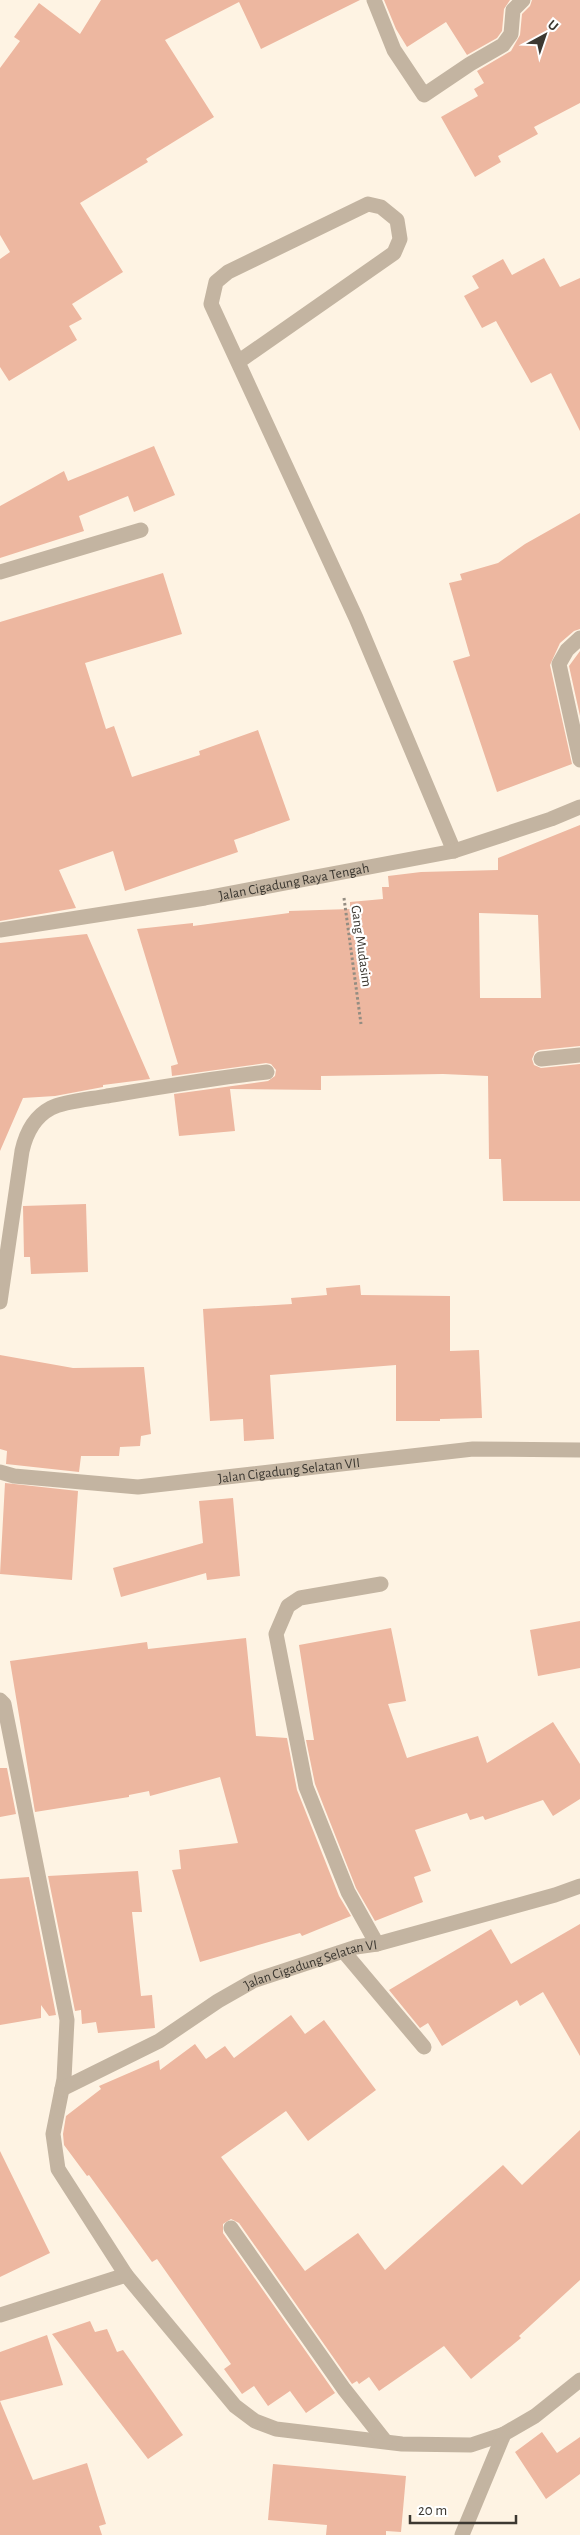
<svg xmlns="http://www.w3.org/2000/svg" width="580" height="2535" viewBox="0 0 580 2535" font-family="'Alegreya Sans',sans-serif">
	<rect width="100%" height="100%" fill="#fef3e3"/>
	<path fill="#edb7a0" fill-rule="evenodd" d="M 101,0 L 360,0 L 261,49 L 239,2 L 165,40 L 214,117 L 146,159 L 148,162 L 80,203 L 123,272 L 72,304 L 82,319 L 69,326 L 77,340 L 9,381 L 0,367 L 0,259 L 10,252 L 0,235 L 0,68 L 20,41 L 14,37 L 39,3 L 80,34 Z
		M 384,0 L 510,0 L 504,9 L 502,31 L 497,38 L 467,55 L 446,22 L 407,47 L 396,29 Z
		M 532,0 L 580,0 L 580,103 L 534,127 L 538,134 L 498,156 L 501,162 L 475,177 L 441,117 L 478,96 L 474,89 L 484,83 L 477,71 L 511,51 L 520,35 L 522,14 L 530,6 Z
		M 544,258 L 560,287 L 580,278 L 580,431 L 551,373 L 531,383 L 496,321 L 482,328 L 464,296 L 479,288 L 472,276 L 503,259 L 512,275 Z
		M 154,446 L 175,495 L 134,512 L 128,496 L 79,516 L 84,531 L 0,558 L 0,506 L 64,471 L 68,481 Z
		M 580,513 L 580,629 L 574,631 L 560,643 L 550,665 L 572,764 L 497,792 L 453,661 L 470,656 L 449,583 L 462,580 L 460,574 L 498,563 L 525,544 Z
		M 163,573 L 182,634 L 85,663 L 106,729 L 114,726 L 132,777 L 200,755 L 199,751 L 258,730 L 290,820 L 234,840 L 238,852 L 125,891 L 113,851 L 59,870 L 76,908 L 0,921 L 0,622 Z
		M 580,651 L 580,716 L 569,666 Z
		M 580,825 L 580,1046 L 540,1050 L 535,1052 L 532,1059 L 534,1065 L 541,1068 L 580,1064 L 580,1201 L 503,1201 L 501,1159 L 489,1159 L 488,1076 L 443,1074 L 321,1076 L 321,1090 L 230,1089 L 235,1131 L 179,1136 L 174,1094 L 268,1081 L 275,1076 L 276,1070 L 271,1064 L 266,1063 L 172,1076 L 171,1066 L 178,1064 L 137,929 L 193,923 L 193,926 L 289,913 L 289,911 L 350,909 L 350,902 L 383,899 L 382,887 L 389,887 L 388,876 L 421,872 L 498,870 L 498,858 ZM 479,913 L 538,915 L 541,998 L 480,998 Z
		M 87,934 L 150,1079 L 103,1085 L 103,1087 L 55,1096 L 23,1098 L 0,1151 L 0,943 Z
		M 86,1204 L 88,1272 L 31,1274 L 30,1257 L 24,1257 L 23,1206 Z
		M 360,1285 L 361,1295 L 450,1296 L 450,1351 L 479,1350 L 482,1418 L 440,1419 L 440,1421 L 396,1421 L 396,1365 L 270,1375 L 274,1439 L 244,1441 L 243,1419 L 210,1421 L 203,1309 L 292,1304 L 291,1298 L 327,1295 L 326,1288 Z
		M 0,1355 L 73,1368 L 144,1367 L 151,1434 L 141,1436 L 140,1446 L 120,1447 L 119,1456 L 81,1456 L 79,1472 L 6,1464 L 7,1451 L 0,1449 Z
		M 5,1483 L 78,1491 L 72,1580 L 0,1574 Z
		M 233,1498 L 240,1576 L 207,1580 L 206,1573 L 121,1597 L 113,1568 L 203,1543 L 199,1501 Z
		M 580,1621 L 580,1668 L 538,1676 L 530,1630 Z
		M 391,1628 L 406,1701 L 388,1704 L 407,1758 L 478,1736 L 487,1763 L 553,1722 L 580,1764 L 580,1799 L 553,1816 L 543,1800 L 485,1820 L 483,1816 L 470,1820 L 467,1813 L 415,1830 L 431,1871 L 414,1877 L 423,1902 L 375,1921 L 356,1888 L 315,1784 L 306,1740 L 314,1740 L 299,1645 Z
		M 246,1638 L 256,1736 L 287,1738 L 297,1790 L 339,1896 L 351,1916 L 302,1936 L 300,1933 L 200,1962 L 172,1870 L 181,1869 L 179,1850 L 238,1843 L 220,1777 L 150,1796 L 149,1791 L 129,1795 L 129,1797 L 35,1812 L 10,1661 L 147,1642 L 148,1649 Z
		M 0,1768 L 7,1768 L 16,1814 L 0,1817 Z
		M 138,1871 L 142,1912 L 132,1912 L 141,1996 L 152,1995 L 155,2028 L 98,2033 L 96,2022 L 82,2024 L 81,2010 L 75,2011 L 48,1876 Z
		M 29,1877 L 56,2015 L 49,2016 L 41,2005 L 41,2018 L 0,2025 L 0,1879 Z
		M 580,1924 L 580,2056 L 543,1992 L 520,2006 L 517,2000 L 442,2046 L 428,2023 L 420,2028 L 389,1990 L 491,1929 L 511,1964 Z
		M 291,2015 L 305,2034 L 324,2020 L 376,2090 L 308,2141 L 286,2111 L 221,2157 L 305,2271 L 358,2233 L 385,2270 L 503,2165 L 522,2185 L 580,2130 L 580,2280 L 519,2336 L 521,2338 L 471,2379 L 444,2346 L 379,2391 L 369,2377 L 359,2384 L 357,2381 L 352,2384 L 239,2223 L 231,2219 L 223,2224 L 223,2233 L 335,2393 L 306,2413 L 290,2391 L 268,2406 L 254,2386 L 242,2394 L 224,2369 L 231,2364 L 157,2259 L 152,2262 L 89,2175 L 87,2176 L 64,2145 L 63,2134 L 66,2116 L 101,2089 L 99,2086 L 159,2060 L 160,2070 L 195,2044 L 206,2059 L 225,2046 L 234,2058 Z
		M 0,2151 L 50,2253 L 0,2277 Z
		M 90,2321 L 95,2332 L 107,2329 L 117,2352 L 123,2350 L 183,2435 L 148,2459 L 52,2334 Z
		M 47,2335 L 63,2385 L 0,2401 L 0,2352 Z
		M 0,2401 L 33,2480 L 87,2463 L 106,2524 L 99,2526 L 102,2535 L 0,2535 Z
		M 542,2432 L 557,2453 L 580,2437 L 580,2474 L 546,2499 L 515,2452 Z
		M 273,2464 L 406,2476 L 401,2532 L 386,2531 L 386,2535 L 326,2535 L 327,2525 L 268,2520 Z"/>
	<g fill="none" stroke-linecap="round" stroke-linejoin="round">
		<path stroke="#948d82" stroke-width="3" stroke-dasharray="2.5 2.5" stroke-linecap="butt" d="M 344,898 L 361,1024"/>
		<g stroke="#c3b4a1" stroke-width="15">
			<path d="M 374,0 L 394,50 L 424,95 L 470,64 L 503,45 L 511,34 L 513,10 L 523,0"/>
			<path d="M 238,362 L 394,253 L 400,239 L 397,220 L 381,207 L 368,204 L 228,272 L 216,282 L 211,304 L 356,618 L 454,851"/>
			<path d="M 0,572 L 141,530"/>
			<path d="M 580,638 L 567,650 L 559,664 L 580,760"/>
			<path id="s1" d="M 0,930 L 205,898 L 454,851 L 551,819 L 580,807"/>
			<path d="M 541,1059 L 580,1055"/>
			<path d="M 0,1302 L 22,1151 C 26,1133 34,1117 51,1108 C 64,1101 92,1099 107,1096 C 161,1087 214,1078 267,1072"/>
			<path id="s2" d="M 0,1472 L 14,1476 L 138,1487 L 473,1449 L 580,1450"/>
			<path d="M 0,1700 L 4,1704 L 67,2020 L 64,2079 L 53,2134 L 58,2169 L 126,2275 L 235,2406 L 255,2421 L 276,2429 L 402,2444 L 471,2445 L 504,2434"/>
			<path d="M 377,1944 L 348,1892 L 306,1787 L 276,1634 L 288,1606 L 300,1598 L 381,1584"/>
			<path d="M 344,1952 L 424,2047"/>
			<path id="s3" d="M 62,2089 L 159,2041 L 218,2001 L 253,1981 L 356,1947 L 377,1944 L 555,1895 L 580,1886"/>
			<path d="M 231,2228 L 344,2389 L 385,2441"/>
			<path d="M 0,2315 L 126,2275"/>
			<path d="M 462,2535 L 504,2434 L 535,2416 L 580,2380"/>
		</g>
	</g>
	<g text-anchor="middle" stroke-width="4.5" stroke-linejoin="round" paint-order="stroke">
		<g font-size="14" fill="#3c3831" stroke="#fff">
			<text dy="5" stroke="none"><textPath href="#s1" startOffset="298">Jalan Cigadung Raya Tengah</textPath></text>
			<text transform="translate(362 946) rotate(82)" y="5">Gang Mudasim</text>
			<text dy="5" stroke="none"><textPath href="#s2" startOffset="291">Jalan Cigadung Selatan VII</textPath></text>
			<text dy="5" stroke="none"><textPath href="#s3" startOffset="280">Jalan Cigadung Selatan VI</textPath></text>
		</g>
	</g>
	<g transform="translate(545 35) rotate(40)" stroke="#ffffff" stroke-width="4" paint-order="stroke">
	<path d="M0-4L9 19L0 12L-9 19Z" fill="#3c3831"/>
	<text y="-8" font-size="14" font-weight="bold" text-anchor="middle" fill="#3c3831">U</text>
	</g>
	<path d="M410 2515v8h106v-8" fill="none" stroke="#3c3831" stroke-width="2.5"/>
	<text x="418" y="2515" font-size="15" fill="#3c3831" stroke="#ffffff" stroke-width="4" paint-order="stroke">20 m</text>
</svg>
